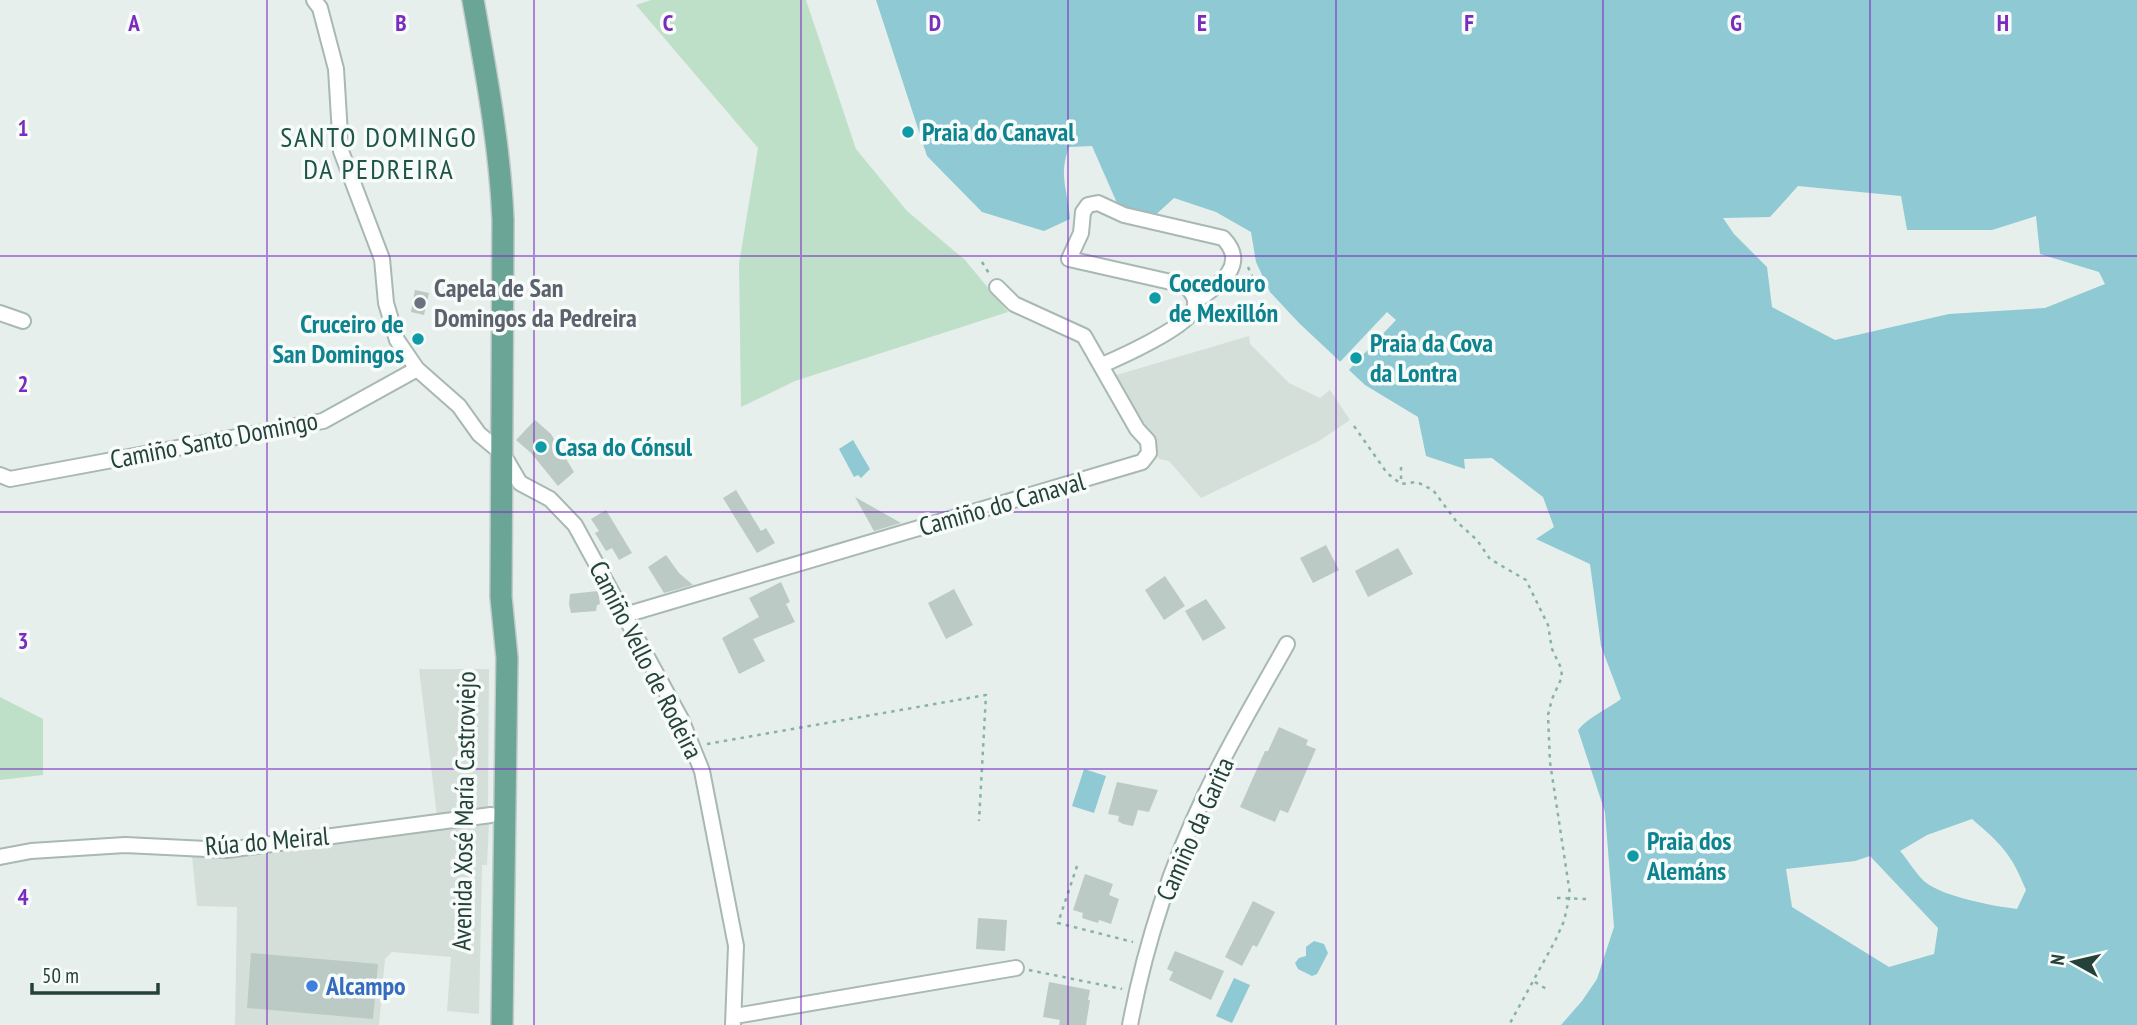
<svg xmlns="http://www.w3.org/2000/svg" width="2137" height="1025" viewBox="0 0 2137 1025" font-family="'PT Sans Narrow',sans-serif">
	<rect width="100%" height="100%" fill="#e6efeb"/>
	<path fill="#d4dfda" d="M 1249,336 L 1250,344 L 1289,383 L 1320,398 L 1330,390 L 1350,420 L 1319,441 L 1201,498 L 1169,461 L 1159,459 L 1113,376 Z
		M 419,669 L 489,669 L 488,807 L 437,816 Z
		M 489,822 L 487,865 L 482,865 L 479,1014 L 447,1011 L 451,957 L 392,952 L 385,959 L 379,1025 L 235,1025 L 237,907 L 197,906 L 192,856 L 234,857 Z"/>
	<path fill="#bfe0c8" d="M 651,0 L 806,0 L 856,149 L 907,211 L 965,260 L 1008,312 L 795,381 L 741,407 L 739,264 L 758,148 L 636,5 Z
		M 0,697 L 43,719 L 43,775 L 0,780 Z"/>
	<path fill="#8ec9d4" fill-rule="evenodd" d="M 876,0 L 2137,0 L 2137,1025 L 1561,1025 L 1582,1001 L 1597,979 L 1614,927 L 1605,812 L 1578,730 C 1590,716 1606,710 1621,699 L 1601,646 L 1590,564 L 1536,539 L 1554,527 L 1543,497 L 1492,458 L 1464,459 L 1465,469 L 1426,456 L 1418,417 L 1365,385 L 1299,323 L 1270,292 L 1256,262 L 1251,232 L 1216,212 L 1174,198 L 1151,219 L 1117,203 L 1092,146 L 1069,147 C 1058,177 1068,189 1070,219 L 1044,231 L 982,212 L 927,156 ZM 1798,186 L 1901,196 L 1907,230 L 1992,230 L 2036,216 L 2040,254 L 2099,272 L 2105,284 L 2045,308 L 1949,314 L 1835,340 L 1772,307 L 1767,267 L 1734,234 L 1723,218 L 1770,217 ZM 1972,819 C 2002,845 2011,853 2026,890 L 2017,909 C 1993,906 1944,897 1925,882 C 1916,874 1908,860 1900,851 L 1927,835 ZM 1870,856 L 1938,928 L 1934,954 L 1889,967 L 1792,907 L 1786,869 L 1855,861 Z
		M 853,440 L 870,469 L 861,478 L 858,475 L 854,477 L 839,449 Z
		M 1084,769 L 1106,776 L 1094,813 L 1072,806 Z
		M 1314,941 L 1324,944 L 1328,953 L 1317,974 L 1312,976 L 1298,969 L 1295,963 L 1299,958 L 1306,956 L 1306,947 Z
		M 1234,978 L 1250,985 L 1232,1023 L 1216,1016 Z"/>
	<path fill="#e6efeb" d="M 1387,312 L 1396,320 L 1347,372 L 1338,364 Z"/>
	<path fill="#bbcac4" d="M 415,290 L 429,293 L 424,315 L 411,312 Z
		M 535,420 L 551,434 L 574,472 L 558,486 L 531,453 L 516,440 Z
		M 736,490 L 761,531 L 766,528 L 775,543 L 757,553 L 723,498 Z
		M 855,497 L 901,523 L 874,531 Z
		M 606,510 L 632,553 L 619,560 L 612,548 L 606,551 L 595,533 L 599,531 L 591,519 Z
		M 1326,545 L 1339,570 L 1313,583 L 1300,558 Z
		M 1398,548 L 1413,574 L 1368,597 L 1355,571 Z
		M 666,555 L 679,573 L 693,585 L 664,593 L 648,567 Z
		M 1165,576 L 1185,606 L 1164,620 L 1145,590 Z
		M 781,582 L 790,602 L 786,604 L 795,622 L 753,639 L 765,661 L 739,674 L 722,638 L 759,617 L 749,598 Z
		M 954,589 L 973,625 L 946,639 L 928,603 Z
		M 598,591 L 600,604 L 597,605 L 596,611 L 571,613 L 569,604 L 570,594 Z
		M 1206,599 L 1226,628 L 1203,641 L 1185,611 Z
		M 1279,727 L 1308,740 L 1306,745 L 1316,749 L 1288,813 L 1280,810 L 1275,822 L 1240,807 L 1265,751 L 1268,751 Z
		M 1117,782 L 1158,790 L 1149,812 L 1138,810 L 1133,826 L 1123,824 L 1118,821 L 1119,816 L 1108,814 Z
		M 1085,874 L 1113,884 L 1109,895 L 1119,899 L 1111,924 L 1099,920 L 1098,923 L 1082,918 L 1083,913 L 1073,910 Z
		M 1253,901 L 1275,912 L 1257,947 L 1253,945 L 1242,966 L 1225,957 Z
		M 978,918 L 1007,920 L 1005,951 L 976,949 Z
		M 1175,951 L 1224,971 L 1211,1000 L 1169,980 L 1173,972 L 1167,969 Z
		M 251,953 L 378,964 L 373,1019 L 247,1008 Z
		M 1049,982 L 1090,990 L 1088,1000 L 1090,1000 L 1086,1025 L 1059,1025 L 1060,1020 L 1043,1017 Z"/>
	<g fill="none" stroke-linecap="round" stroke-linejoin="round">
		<g stroke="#a8b8b2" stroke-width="18">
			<path id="minor" d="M 314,0 L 320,8 L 336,69 L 341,151 L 382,259 L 386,303 L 397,340 L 417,369 L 459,406 L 479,434 L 503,454 L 520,483 L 550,499 L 575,525 L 681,719 L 702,771 L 736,946 L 733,1025
				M 0,313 L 23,321
				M 1102,365 C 1123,356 1180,330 1192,312 C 1200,302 1192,291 1184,285 L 1069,259 L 1081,233 L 1083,212 L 1088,205 L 1098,203 L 1124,215 L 1223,238 C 1250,266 1217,286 1195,302
				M 0,475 L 10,479 L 323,421 L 417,369
				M 625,615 L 1142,462 L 1149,453 L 1148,441 L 1137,429 L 1084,336 L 1014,304 L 997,287
				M 0,857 L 31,851 L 125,845 L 227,850 L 491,815
				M 735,1016 L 1016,968
				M 1130,1025 C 1145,946 1170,868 1205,795 C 1229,744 1259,694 1287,644"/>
		</g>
		<g stroke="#c2cac8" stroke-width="24">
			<path id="primary" d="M 473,0 C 486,73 500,146 503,220 L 501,597 L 507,658 L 502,1025"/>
		</g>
		<path stroke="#86b3a5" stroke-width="2.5" stroke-dasharray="3.5 5" stroke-linecap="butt" d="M 982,262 L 990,275
			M 1248,267 L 1254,280
			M 1354,426 L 1387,473 L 1401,484 L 1417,482 L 1433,490 L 1456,521 L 1477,540 L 1490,559 L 1526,580 L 1548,625 L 1552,649 L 1561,668 L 1562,677 L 1552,699 L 1548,715 L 1550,762 L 1570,894 L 1564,921 L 1555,941 L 1509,1025
			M 1401,467 L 1401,484
			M 707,744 L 986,695 L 979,821
			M 1077,866 L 1058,923 L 1133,942
			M 1557,898 L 1586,899
			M 1029,970 L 1122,989
			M 1535,982 L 1548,990"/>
		<use href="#minor" stroke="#fff" stroke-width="14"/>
		<use href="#primary" stroke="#6aa596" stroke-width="21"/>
	</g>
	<path fill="none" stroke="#7b2cbf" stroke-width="2" stroke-opacity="0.55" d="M 267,0 L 267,1025M 534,0 L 534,1025M 801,0 L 801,1025M 1068,0 L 1068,1025M 1336,0 L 1336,1025M 1603,0 L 1603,1025M 1870,0 L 1870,1025M 0,256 L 2137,256M 0,512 L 2137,512M 0,769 L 2137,769"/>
	<g fill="#0f9aa8" stroke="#f7fbf9" stroke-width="2.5">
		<circle cx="908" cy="132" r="7"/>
		<circle cx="1155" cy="298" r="7"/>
		<circle cx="418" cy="339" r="7"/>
		<circle cx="1356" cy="358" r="7"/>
		<circle cx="541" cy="447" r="7"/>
		<circle cx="1633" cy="856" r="7"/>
	</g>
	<circle fill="#6b7280" stroke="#f7fbf9" stroke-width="2.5" cx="420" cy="303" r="7"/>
	<circle fill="#3f7fe0" stroke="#f7fbf9" stroke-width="2.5" cx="312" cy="986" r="7"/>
	<g text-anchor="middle" stroke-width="7" stroke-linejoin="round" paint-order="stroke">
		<g font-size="26" font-weight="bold" fill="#0d838f" stroke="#f7fbf9" text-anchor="start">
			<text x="922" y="141">Praia do Canaval</text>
			<text x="1169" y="292">Cocedouro<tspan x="1169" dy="30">de Mexillón</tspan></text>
			<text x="404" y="333" text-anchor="end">Cruceiro de<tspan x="404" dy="30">San Domingos</tspan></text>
			<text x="1370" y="352">Praia da Cova<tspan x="1370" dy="30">da Lontra</tspan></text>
			<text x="555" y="456">Casa do Cónsul</text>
			<text x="1647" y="850">Praia dos<tspan x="1647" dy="30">Alemáns</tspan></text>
		</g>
		<g font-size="26" font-weight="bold" fill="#5b616d" stroke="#f7fbf9" text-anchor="start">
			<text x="434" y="297">Capela de San<tspan x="434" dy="30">Domingos da Pedreira</tspan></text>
		</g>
		<g font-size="26" fill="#24423a" stroke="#f7fbf9">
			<text transform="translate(214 440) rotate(-11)" y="9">Camiño Santo Domingo</text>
			<text transform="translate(1002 504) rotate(-16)" y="9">Camiño do Canaval</text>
			<text transform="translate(646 660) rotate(63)" y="9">Camiño Vello de Rodeira</text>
			<text transform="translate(464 811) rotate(-89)" y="9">Avenida Xosé María Castroviejo</text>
			<text transform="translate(1195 829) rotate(-66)" y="9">Camiño da Garita</text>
			<text transform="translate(267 841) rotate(-5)" y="9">Rúa do Meiral</text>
		</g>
		<g font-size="26" font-weight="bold" fill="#366cbe" stroke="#f7fbf9" text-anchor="start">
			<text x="326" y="995">Alcampo</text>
		</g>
		<g font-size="28" letter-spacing="2" fill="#1f5548" stroke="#f7fbf9">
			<text x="379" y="147">SANTO DOMINGO<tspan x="379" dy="32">DA PEDREIRA</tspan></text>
		</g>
	</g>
	<g font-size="23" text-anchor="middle" font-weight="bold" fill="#7b2cbf" stroke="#f7fbf9" stroke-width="7" stroke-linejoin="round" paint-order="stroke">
		<text x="134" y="31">A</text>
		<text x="401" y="31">B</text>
		<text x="668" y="31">C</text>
		<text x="935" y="31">D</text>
		<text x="1202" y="31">E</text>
		<text x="1469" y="31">F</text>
		<text x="1736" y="31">G</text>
		<text x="2003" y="31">H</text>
		<text x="23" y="136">1</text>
		<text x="23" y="392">2</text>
		<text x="23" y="649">3</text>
		<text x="23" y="905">4</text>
	</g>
	<g transform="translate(2074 962) rotate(278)" stroke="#f7fbf9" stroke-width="5" paint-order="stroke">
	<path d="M0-5L12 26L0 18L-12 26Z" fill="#24423a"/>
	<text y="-10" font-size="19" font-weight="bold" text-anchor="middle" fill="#24423a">N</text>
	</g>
	<path d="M32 983v10h126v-10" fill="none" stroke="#24423a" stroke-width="3.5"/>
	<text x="42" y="983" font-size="21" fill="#24423a" stroke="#f7fbf9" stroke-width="5" paint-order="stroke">50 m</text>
</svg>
